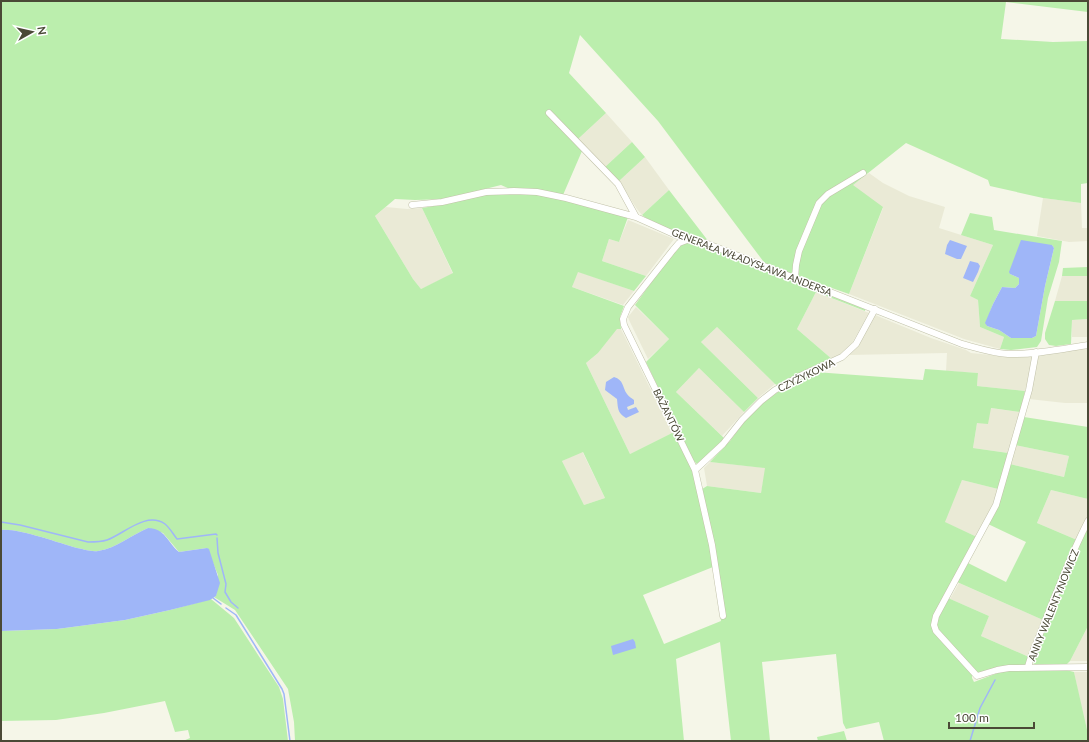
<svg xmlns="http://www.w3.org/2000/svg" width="1089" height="742" viewBox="0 0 1089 742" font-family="Lato,sans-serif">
	<rect width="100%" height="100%" fill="#f5f6e8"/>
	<path fill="#eaead6" d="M 606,113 L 632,142 L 605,167 L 578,139 Z
		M 645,157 L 669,190 L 642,215 L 637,209 L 619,181 Z
		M 869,173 L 883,183 L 909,196 L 945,207 L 939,228 L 993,245 L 970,296 L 978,300 L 980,327 L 1004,337 L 1000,349 L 964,339 L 849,294 L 883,208 L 852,185 Z
		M 1043,198 L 1081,203 L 1082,228 L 1088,228 L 1088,241 L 1069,242 L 1037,236 Z
		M 386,207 L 407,209 L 422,208 L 453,274 L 421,289 L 413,279 L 375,216 Z
		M 628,220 L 674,239 L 646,276 L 602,261 L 609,239 L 619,242 Z
		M 577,271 L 591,276 L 634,291 L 623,305 L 572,287 Z
		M 1062,276 L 1088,276 L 1088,301 L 1055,301 Z
		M 816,292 L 869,313 L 852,343 L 841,355 L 833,360 L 797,329 Z
		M 636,307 L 669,339 L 648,359 L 629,320 L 628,317 Z
		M 875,315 L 931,338 L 966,350 L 971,353 L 1011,357 L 1031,356 L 1033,359 L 1025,391 L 977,386 L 978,373 L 946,371 L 947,353 L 848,355 L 858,346 Z
		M 1088,319 L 1088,337 L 1072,337 L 1072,320 Z
		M 717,327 L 775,384 L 758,398 L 701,342 Z
		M 617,328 L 621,329 L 672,433 L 630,454 L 586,363 L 598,353 Z
		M 1088,348 L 1088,403 L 1065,403 L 1029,399 L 1039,354 Z
		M 699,368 L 744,412 L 722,436 L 676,392 Z
		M 990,408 L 1020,412 L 1008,453 L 973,448 L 977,423 Z
		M 1015,445 L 1069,456 L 1064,477 L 1010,464 Z
		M 582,451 L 605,498 L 584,505 L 562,461 Z
		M 710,462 L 766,468 L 761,493 L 707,486 L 704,468 Z
		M 962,480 L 998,489 L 993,504 L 977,537 L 944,522 Z
		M 1051,490 L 1088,499 L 1088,518 L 1077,540 L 1037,523 Z
		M 959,583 L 1043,620 L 1029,657 L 981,636 L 989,616 L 950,599 Z
		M 1088,626 L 1088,661 L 1070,661 Z
		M 1074,672 L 1088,672 L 1088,734 L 1079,696 Z"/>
	<path fill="#bbeead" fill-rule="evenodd" d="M 1,1 L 1088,1 L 1088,12 L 1006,2 L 1001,39 L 1053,42 L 1088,41 L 1088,183 L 1081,184 L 1081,203 L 1043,198 L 990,186 L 988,180 L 906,143 L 853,185 L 883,207 L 849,294 L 766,265 L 658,121 L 580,35 L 569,73 L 606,113 L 578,139 L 564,125 L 582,151 L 563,195 L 510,189 L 501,185 L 445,199 L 415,200 L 395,199 L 375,216 L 413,279 L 421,289 L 453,273 L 422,208 C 442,205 462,198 482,195 C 532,186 581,205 628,217 L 619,242 L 609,239 L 602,261 L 646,276 L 634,291 L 578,272 L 572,287 L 624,306 L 620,317 L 621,329 L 617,329 L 598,353 L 586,363 L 630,454 L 672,433 L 675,434 L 694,474 L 699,491 L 707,486 L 761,493 L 765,468 L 710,462 L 730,441 L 743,423 L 762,403 L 787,386 L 815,372 L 923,380 L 925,369 L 978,373 L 977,386 L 1025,391 L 1020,412 L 991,408 L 988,424 L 977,423 L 973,448 L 1008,453 L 998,489 L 962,480 L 945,522 L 977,537 L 932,622 L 972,674 L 972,678 L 974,682 L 1003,671 L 1066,670 L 1074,672 L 1088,734 L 1088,741 L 884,741 L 879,722 L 846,729 L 843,723 L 836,654 L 762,662 L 770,741 L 731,741 L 720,642 L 676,659 L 684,741 L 295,741 L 294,722 L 288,689 L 235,610 L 214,597 L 216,596 L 218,575 L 207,548 L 179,552 L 163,533 L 148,528 C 131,535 117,548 98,551 C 91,552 83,549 77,548 C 58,543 19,528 1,530 ZM 583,452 L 605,498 L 584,505 L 562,461 ZM 713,567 L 721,621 L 664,644 L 643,595 Z
		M 632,142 L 645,157 L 619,181 L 605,167 Z
		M 669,190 L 709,242 L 685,237 L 646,218 L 642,215 Z
		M 970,213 L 992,217 L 994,230 L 1062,241 L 1059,262 L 1048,298 L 1041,341 L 1037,347 L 1011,350 L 1000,349 L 1004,337 L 980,327 L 978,300 L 970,296 L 993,245 L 961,235 ZM 1052,245 L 1054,248 L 1045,286 L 1036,336 L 1032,338 L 1011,338 L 999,330 L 987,326 L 986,323 L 993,304 L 1002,287 L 1015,288 L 1019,284 L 1019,278 L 1010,274 Z
		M 688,242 L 699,243 L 865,309 L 865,311 L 816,292 L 797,329 L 833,360 L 777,385 L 775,384 L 717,327 L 701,342 L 758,398 L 744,412 L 699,368 L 676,392 L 725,439 L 699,463 L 697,464 L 692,459 L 646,362 L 669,339 L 635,305 L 674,251 L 680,246 Z
		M 1088,267 L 1088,276 L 1062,276 L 1063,268 Z
		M 1055,301 L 1088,301 L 1088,319 L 1072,320 L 1071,344 L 1056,346 L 1049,345 L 1045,339 L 1045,333 Z
		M 1024,417 L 1088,427 L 1088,499 L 1051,490 L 1037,523 L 1077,540 L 1043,620 L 957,582 L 968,563 L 1006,582 L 1026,542 L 988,524 L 1010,464 L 1064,477 L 1069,456 L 1015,445 Z
		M 1088,528 L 1088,626 L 1070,661 L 1066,665 L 1035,665 L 1032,661 L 1077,549 Z
		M 948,598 L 989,616 L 981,636 L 1029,657 L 1025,665 L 981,673 L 977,673 L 937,629 L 935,621 Z
		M 211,599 L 234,618 L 279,687 L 283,699 L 288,741 L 183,741 L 190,738 L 188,730 L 175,732 L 165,701 L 104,713 L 56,720 L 1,721 L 1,631 L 57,629 L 125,620 L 170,610 Z
		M 844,731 L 847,741 L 818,741 L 817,737 Z"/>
	<path fill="#9fb6f8" d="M 950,240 L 967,246 L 961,259 L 957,259 L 945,254 L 947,245 Z
		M 1021,240 L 1052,245 L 1054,248 L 1045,286 L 1036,336 L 1032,338 L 1011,338 L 999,330 L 987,326 L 985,323 L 993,304 L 1002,287 L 1015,288 L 1019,284 L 1019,278 L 1010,274 L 1009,272 Z
		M 970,261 L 978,263 L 980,266 L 978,272 L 973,282 L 963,278 Z
		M 614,377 C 624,380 622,387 627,394 C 629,397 632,398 634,400 L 634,404 L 627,407 L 628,410 L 636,407 L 639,412 L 626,418 C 617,413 618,407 617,399 L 605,390 L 606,382 Z
		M 148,528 C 165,528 168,543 179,552 L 207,548 L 209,549 L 220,583 L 216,596 L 210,600 L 170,610 L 125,620 L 57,629 L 1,631 L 1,530 C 19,528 58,543 77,548 C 83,549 91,552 98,551 C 117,548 131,535 148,528 Z
		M 633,639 L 635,642 L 636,648 L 613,655 L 611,646 Z"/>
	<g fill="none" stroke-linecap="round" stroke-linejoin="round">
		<path stroke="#9fb6f8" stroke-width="1.5" d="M 1,522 L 20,525 L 88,542 C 94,542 101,542 107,540 C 124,534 146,511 165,524 C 170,528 173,534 177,539 L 216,534 L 217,535
			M 217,538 L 218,553 L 226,584 L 225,592 L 231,602 L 238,608
			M 213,598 L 221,604
			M 226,608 L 236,615 L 282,689 L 284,694 L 290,741
			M 970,741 L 980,708 L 995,680"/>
		<g stroke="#c2c2aa" stroke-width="7">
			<path id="minor" d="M 549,113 L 618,184 L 636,217
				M 412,205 L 442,202 L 486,192 L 514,191 L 537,192 L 566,198 L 636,217 L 687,240 L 697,240 L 708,244 L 962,344 C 977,348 992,353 1008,354 C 1034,355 1062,349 1088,345
				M 687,240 L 679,243 L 673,250 L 628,307 L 623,319 L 624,325 L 695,470 L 712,545 L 723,616
				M 795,278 L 796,265 L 799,251 L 819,203 L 828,194 L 863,173
				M 1036,352 L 1029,390 L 996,505 L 936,616 L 934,625 L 936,631 L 977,676 L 997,670 L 1009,668 L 1088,667
				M 695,470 L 723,444 L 742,420 L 761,401 L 775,390 L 800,376 L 842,357 L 856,344 L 875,309
				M 1028,667 C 1031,654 1037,642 1042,629 C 1056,593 1070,556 1088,521"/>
		</g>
		<use href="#minor" stroke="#fff" stroke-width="6"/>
	</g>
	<g text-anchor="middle" stroke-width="3" stroke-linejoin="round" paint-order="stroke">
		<g font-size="10" fill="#4a4936" stroke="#fff">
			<text transform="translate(752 262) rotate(21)" y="4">GENERAŁA WŁADYSŁAWA ANDERSA</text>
			<text transform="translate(806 375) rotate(-26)" y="4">CZYŻYKOWA</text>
			<text transform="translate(669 415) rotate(64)" y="4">BAŻANTÓW</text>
			<text transform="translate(1053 605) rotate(-68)" y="4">ANNY WALENTYNOWICZ</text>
		</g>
	</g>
	<rect width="1089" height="742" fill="none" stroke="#4a4936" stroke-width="4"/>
	<g transform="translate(32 32) rotate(82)" stroke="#ffffff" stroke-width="3" paint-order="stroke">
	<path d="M0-3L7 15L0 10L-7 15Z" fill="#4a4936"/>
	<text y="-6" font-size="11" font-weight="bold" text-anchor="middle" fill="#4a4936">N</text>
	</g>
	<path d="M949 722v6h85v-6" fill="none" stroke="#4a4936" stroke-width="2"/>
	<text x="955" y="722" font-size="12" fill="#4a4936" stroke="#ffffff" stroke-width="3" paint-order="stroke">100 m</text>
</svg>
